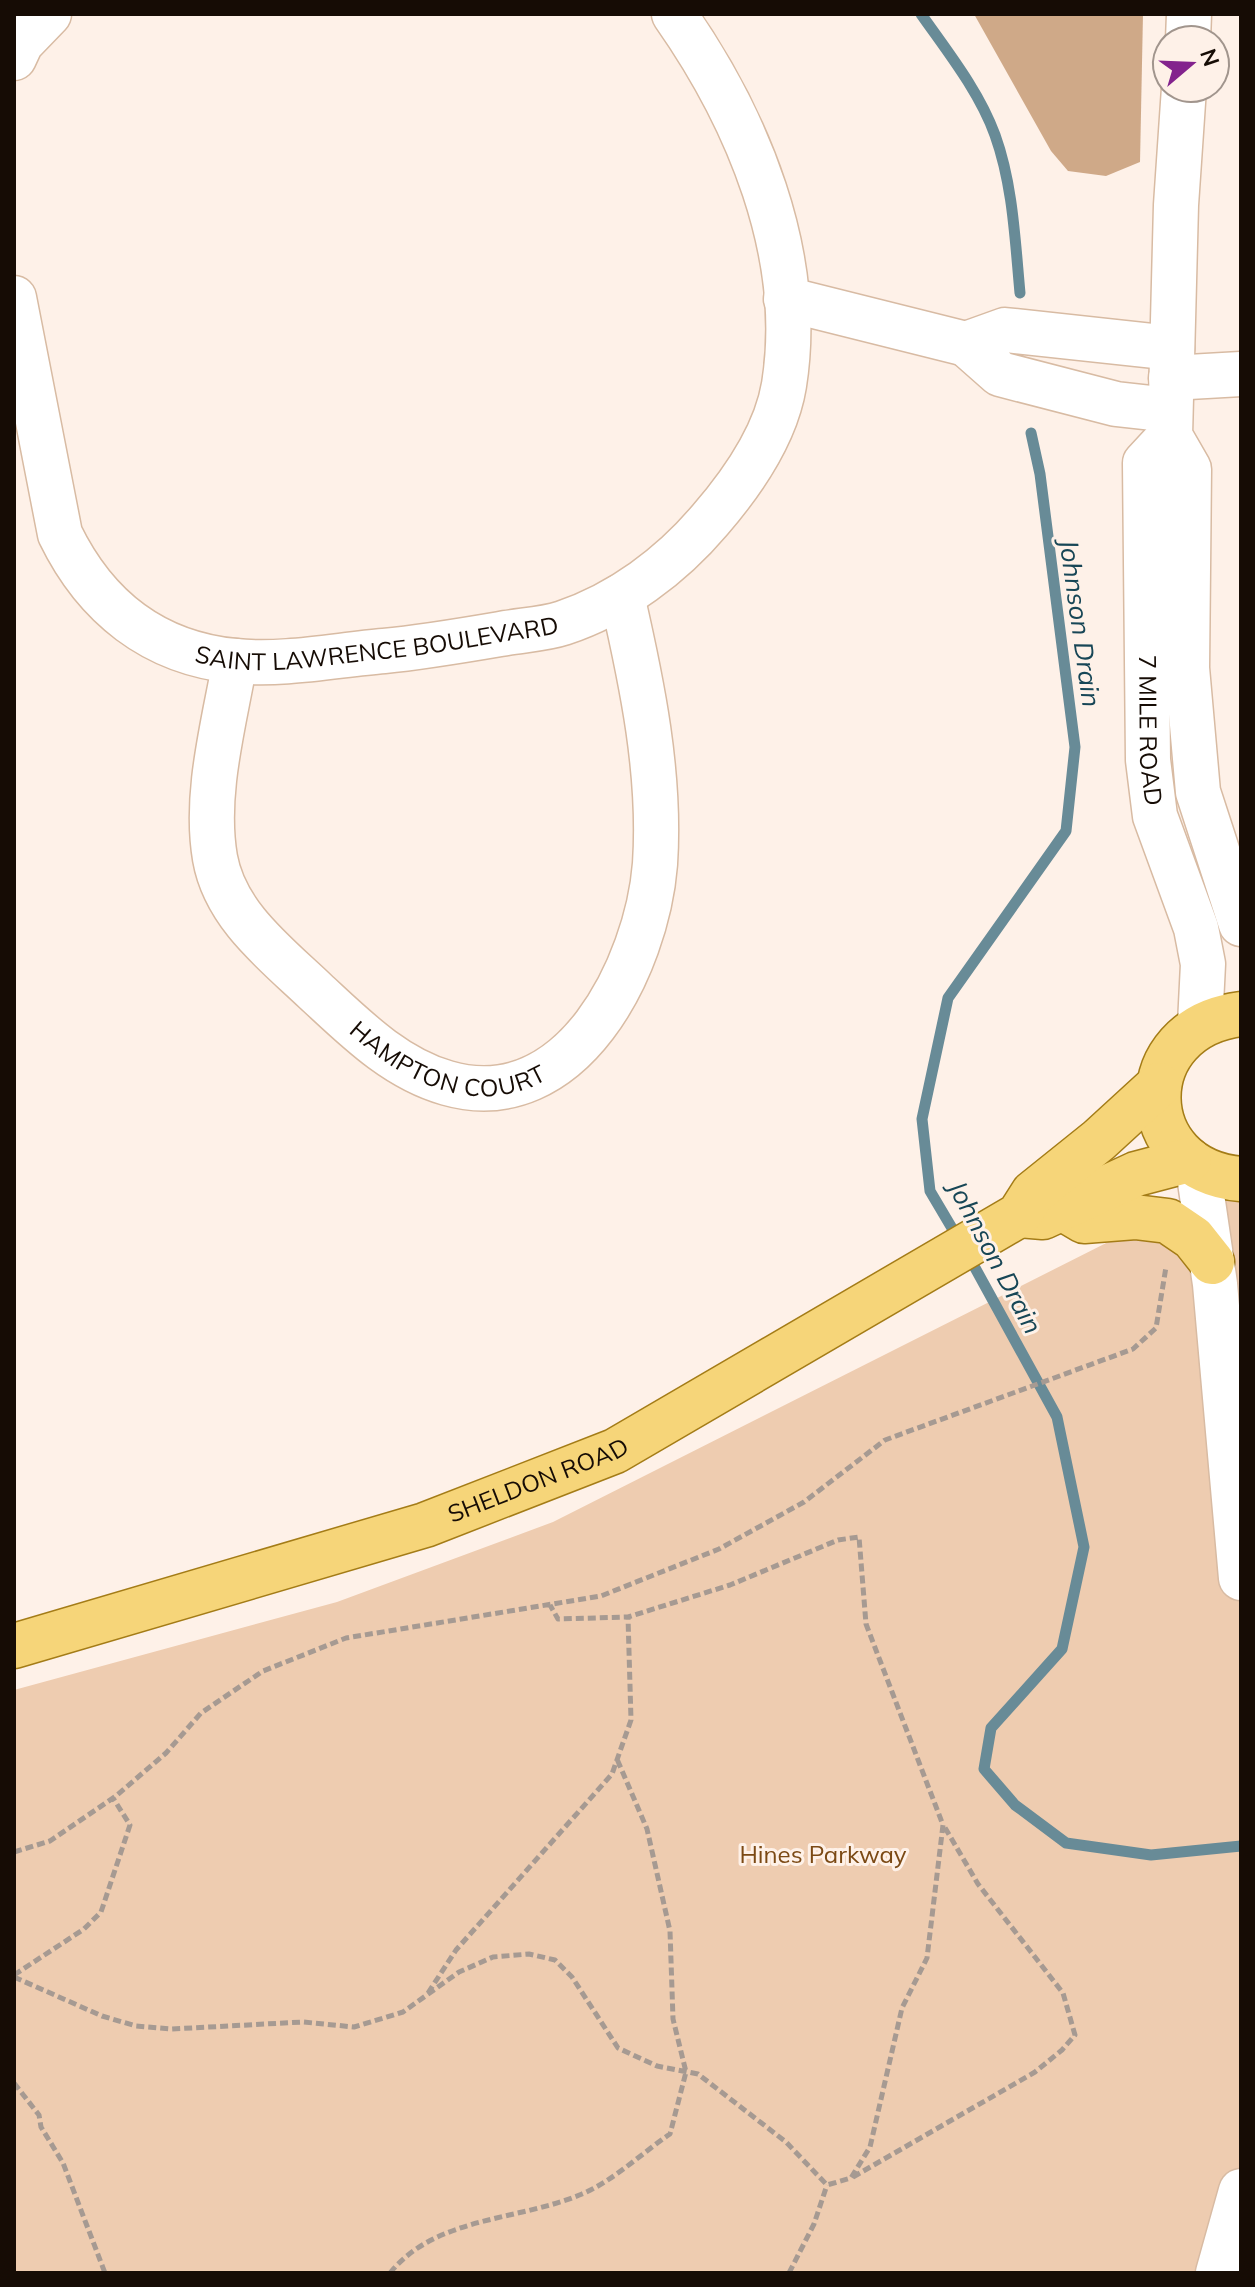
<svg xmlns="http://www.w3.org/2000/svg" width="1255" height="2287" viewBox="0 0 1255 2287" font-family="Mulish,sans-serif">
	<rect width="100%" height="100%" fill="#fef1e8"/>
	<path fill="#eeccb0" d="M 1241,1175 L 1241,2273 L 14,2273 L 14,1690 L 337,1602 L 553,1522 Z"/>
	<path fill="#cfa988" d="M 974,14 L 1143,14 L 1140,162 L 1106,176 L 1068,171 L 1051,151 Z"/>
	<g fill="none" stroke-linecap="round" stroke-linejoin="round">
		<path stroke="#688b97" stroke-width="11" d="M 921,14 C 947,51 979,91 995,135 C 1013,185 1015,240 1020,293
			M 959,1240 L 930,1191 L 922,1119 L 948,998 L 1066,831 L 1075,747 L 1040,474 L 1031,433
			M 968,1255 L 1057,1417 L 1084,1547 L 1062,1649 L 991,1728 L 984,1769 L 1015,1805 L 1066,1843 L 1151,1855 L 1241,1846"/>
		<g stroke="#d8bba3" stroke-width="47">
			<g id="minor">
				<path d="M 1188,40 L 1189,14"/>
				<path d="M 14,58 L 21,43 L 49,14"/>
				<path d="M 1184,88 L 1176,205 L 1170,436 L 1189,469 L 1187,668 L 1198,792 L 1241,924"/>
				<path id="s1" d="M 14,298 L 60,534 C 95,606 153,653 235,661 C 283,666 336,655 384,651 C 425,647 465,640 506,633 C 524,630 545,629 563,623 C 620,604 671,566 710,520 C 742,483 776,434 784,385 C 805,254 747,118 674,14"/>
				<path d="M 786,299 L 966,344"/>
				<path d="M 1171,378 L 1241,374"/>
				<path d="M 1170,410 L 1116,404 L 1000,374 L 966,344 L 1005,330 L 1172,348"/>
				<path id="s2" d="M 1170,436 L 1145,463 L 1148,760 L 1155,816 L 1196,928 L 1203,964 L 1200,1024"/>
				<path id="s3" d="M 235,661 C 224,724 204,794 215,858 C 225,915 275,953 315,991 C 354,1027 394,1068 447,1083 C 572,1119 647,966 655,864 C 661,774 642,683 622,596"/>
				<path d="M 1198,1168 L 1215,1284 L 1241,1578"/>
				<path d="M 1218,2273 L 1241,2191"/>
			</g>
		</g>
		<g stroke="#a47c17" stroke-width="47">
			<g id="major">
				<path d="M 1241,1014 C 1129,1028 1133,1170 1241,1179"/>
				<path d="M 1062,1208 L 1084,1221 L 1135,1217 L 1168,1221 L 1193,1238 L 1212,1262"/>
				<path d="M 1019,1215 L 1043,1217 L 1136,1174 L 1189,1160"/>
				<path id="s4" d="M 14,1646 L 425,1525 L 615,1451 L 1019,1215 L 1033,1193 L 1099,1140 L 1159,1085"/>
			</g>
		</g>
		<path stroke="#a69a92" stroke-width="5" stroke-dasharray="8 4" stroke-linecap="butt" d="M 14,1852 L 50,1841 L 116,1796 L 166,1753 L 201,1713 L 263,1671 L 346,1638 L 601,1596 L 719,1549 L 804,1502 L 885,1440 L 1133,1349 L 1156,1328 L 1166,1267
			M 14,1975 L 84,1929 L 101,1912 L 130,1825 L 113,1798
			M 14,1977 L 102,2016 L 136,2026 L 172,2029 L 303,2022 L 354,2027 L 403,2012 L 459,1972 L 493,1957 L 529,1954 L 555,1960 L 572,1977 L 618,2048 L 657,2066 L 698,2074 L 786,2142 L 827,2185 L 851,2178 L 870,2147 L 902,2008 L 927,1958 L 943,1825 L 866,1624 L 859,1537 L 838,1540 L 730,1585 L 628,1617 L 558,1619 L 550,1605
			M 428,1993 L 456,1950 L 612,1774 L 631,1720 L 628,1617
			M 14,2083 L 39,2115 L 41,2127 L 63,2163 L 105,2273
			M 853,2177 L 1035,2072 L 1062,2050 L 1075,2035 L 1063,1993 L 978,1884 L 944,1826
			M 390,2273 C 436,2216 519,2221 582,2194 C 613,2181 642,2153 670,2134 L 686,2072 L 673,2019 L 670,1931 L 647,1829 L 617,1759
			M 789,2273 L 814,2224 L 827,2185"/>
		<use href="#minor" stroke="#fff" stroke-width="44"/>
		<use href="#major" stroke="#f6d579" stroke-width="44"/>
	</g>
	<g text-anchor="middle" stroke-width="6" stroke-linejoin="round" paint-order="stroke">
		<g font-size="24" fill="#160c05" stroke="#fef1e8">
			<text dy="8" stroke="none"><textPath href="#s1" startOffset="610">SAINT LAWRENCE BOULEVARD</textPath></text>
			<text dy="8" stroke="none"><textPath href="#s2" startOffset="304">7 MILE ROAD</textPath></text>
			<text dy="8" stroke="none"><textPath href="#s3" startOffset="526">HAMPTON COURT</textPath></text>
			<text dy="8" stroke="none"><textPath href="#s4" startOffset="550">SHELDON ROAD</textPath></text>
		</g>
		<g font-size="24" fill="#7b4914" stroke="#fef1e8">
			<text x="823" y="1863">Hines Parkway</text>
		</g>
		<g font-size="26" font-style="italic" fill="#174656" stroke="#fef1e8">
			<text transform="translate(1080 623) rotate(82)" y="9">Johnson Drain</text>
			<text transform="translate(995 1257) rotate(62)" y="9">Johnson Drain</text>
		</g>
	</g>
	<rect width="1255" height="2287" fill="none" stroke="#160c05" stroke-width="32"/>
	<g transform="translate(1191 64) rotate(71)"><circle r="38" fill="#fef1e8" stroke="#a1958d" stroke-width="2"/>
	<path d="M0-6L14 30L0 20L-14 30Z" fill="#83238d"/>
	<text y="-12" font-size="22" font-weight="bold" text-anchor="middle" fill="#160c05">N</text>
	</g>
</svg>
